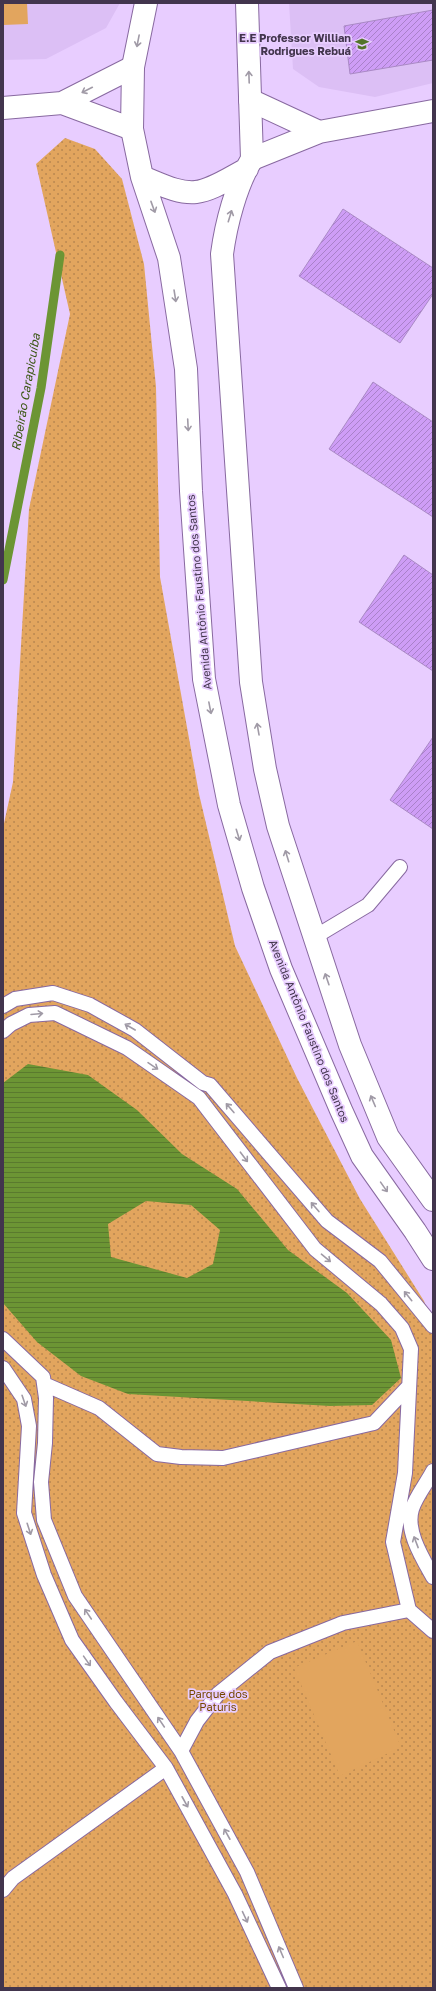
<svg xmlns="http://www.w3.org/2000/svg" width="436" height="1991" viewBox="0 0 436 1991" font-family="'Golos Text',sans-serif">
	<defs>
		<pattern id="park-dots" width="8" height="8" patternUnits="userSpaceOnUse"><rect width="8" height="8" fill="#e2a55e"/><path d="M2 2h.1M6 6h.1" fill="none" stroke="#b98750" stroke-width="1.8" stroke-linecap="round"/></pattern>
		<pattern id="water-rules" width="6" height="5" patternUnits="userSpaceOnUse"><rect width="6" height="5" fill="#6c9534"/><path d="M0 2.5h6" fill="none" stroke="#5a7a2e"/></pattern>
		<pattern id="building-hatch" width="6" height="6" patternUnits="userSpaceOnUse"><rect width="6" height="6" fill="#ce9df6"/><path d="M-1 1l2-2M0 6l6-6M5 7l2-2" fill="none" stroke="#a981c9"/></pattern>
	</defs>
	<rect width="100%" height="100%" fill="#e8cdff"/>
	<path fill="#dcbff5" d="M 3,3 L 120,3 L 106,28 L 46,59 L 3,60 Z
		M 289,3 L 433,3 L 433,83 L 375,97 L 319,87 L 293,69 Z"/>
	<path fill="url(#park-dots)" d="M 65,138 L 95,149 L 122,179 L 144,264 L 156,387 L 160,577 L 199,794 L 235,946 L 297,1078 L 360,1199 L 424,1301 L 433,1325 L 433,1988 L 3,1988 L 3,828 L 13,782 L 29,509 L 70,314 L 36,164 Z"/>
	<path fill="#e2a55e" d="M 3,3 L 27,3 L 28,24 L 3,25 Z
		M 357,1641 L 401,1747 L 340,1776 L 294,1668 Z"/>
	<path fill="url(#water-rules)" fill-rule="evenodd" d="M 28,1064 L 88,1075 L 137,1110 L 182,1154 L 237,1189 L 288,1250 L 347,1293 L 391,1340 L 401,1378 L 372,1405 L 330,1406 L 128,1394 L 81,1376 L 37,1342 L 3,1303 L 3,1083 ZM 146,1201 L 191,1205 L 220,1230 L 213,1264 L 187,1278 L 111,1257 L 108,1224 Z"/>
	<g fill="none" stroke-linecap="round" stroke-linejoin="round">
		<path stroke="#6c9534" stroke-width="9" d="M 3,580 L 41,388 L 60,255"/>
	</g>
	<path fill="url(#building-hatch)" stroke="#aa8ac5" d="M 433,10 L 433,60 L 350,74 L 344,26 Z
		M 343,209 L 433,268 L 433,294 L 400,343 L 299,276 Z
		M 373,382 L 433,422 L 433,517 L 329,449 Z
		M 404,555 L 433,575 L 433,671 L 359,622 Z
		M 433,737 L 433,829 L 390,800 Z"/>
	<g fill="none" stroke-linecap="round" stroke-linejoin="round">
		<g stroke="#8869a0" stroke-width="16">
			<path id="service" d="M 313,938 L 368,905 L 400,867
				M 3,1006 L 15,999 L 53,993 L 90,1005 L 135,1030 L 203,1083 L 210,1085 L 327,1221 L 380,1261 L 433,1326
				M 3,1031 L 11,1024 L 29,1015 L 55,1013 L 127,1048 L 199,1098 L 315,1249 L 381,1304 L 402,1328 L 411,1349 L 405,1473 L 393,1542 L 409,1610 L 433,1631
				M 3,1339 L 43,1377 L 46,1398 L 45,1443 L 41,1482 L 44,1520 L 75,1596 L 181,1751 L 247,1872 L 296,1988
				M 3,1368 L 24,1399 L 29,1426 L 24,1513 L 44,1575 L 72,1640 L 116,1702 L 166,1768 L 235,1894 L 279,1988
				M 44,1384 L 99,1408 L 157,1454 L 181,1457 L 223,1458 L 374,1423 L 409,1386
				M 433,1471 C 427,1483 416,1496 412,1509 C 405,1531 423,1559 433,1577
				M 181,1751 L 197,1721 L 218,1694 L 270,1652 L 343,1623 L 409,1610
				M 3,1890 L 13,1878 L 166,1768"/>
		</g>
		<g stroke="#8869a0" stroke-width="24">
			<path id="tertiary" d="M 250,100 L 319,132
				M 62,103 L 132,129
				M 3,108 L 62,103 L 133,67
				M 252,159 L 319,132 L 433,111"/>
		</g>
		<g stroke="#8869a0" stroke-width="24">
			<path id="secondary" d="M 146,3 L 133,67 L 132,129 L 142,177 L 169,258 L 186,369 L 191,491 L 204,679 L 229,805 L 253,888 L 281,969 L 341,1110 L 362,1156 L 415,1231 L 433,1259
				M 247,3 L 252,159 C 236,185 226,224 222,254 L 251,682 L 265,769 L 278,826 L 350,1045 L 388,1137 L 433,1200
				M 142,177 C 158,183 178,194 196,192 C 213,190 231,177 247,169"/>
		</g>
		<use href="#service" stroke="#fff" stroke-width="14"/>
		<use href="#tertiary" stroke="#fff" stroke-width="22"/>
		<use href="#secondary" stroke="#fff" stroke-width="22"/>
	</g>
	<defs><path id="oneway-shaft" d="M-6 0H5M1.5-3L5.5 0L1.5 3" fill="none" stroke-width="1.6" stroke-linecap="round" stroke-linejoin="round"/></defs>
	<g stroke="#a09aa6">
		<use href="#oneway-shaft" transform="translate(138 41) rotate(101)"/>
		<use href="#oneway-shaft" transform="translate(249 77) rotate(-92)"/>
		<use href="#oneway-shaft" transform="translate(87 90) rotate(153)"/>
		<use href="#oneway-shaft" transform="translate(153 207) rotate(70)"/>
		<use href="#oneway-shaft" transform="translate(230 216) rotate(-73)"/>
		<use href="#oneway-shaft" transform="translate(175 296) rotate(81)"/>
		<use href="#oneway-shaft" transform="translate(188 425) rotate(87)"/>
		<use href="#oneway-shaft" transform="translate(210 708) rotate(79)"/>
		<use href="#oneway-shaft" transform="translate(258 729) rotate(-100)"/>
		<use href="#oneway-shaft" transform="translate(238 835) rotate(73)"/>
		<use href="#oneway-shaft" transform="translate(287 856) rotate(-107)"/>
		<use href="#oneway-shaft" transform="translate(327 979) rotate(-109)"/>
		<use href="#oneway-shaft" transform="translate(37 1014) rotate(-5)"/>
		<use href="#oneway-shaft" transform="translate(130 1027) rotate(-150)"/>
		<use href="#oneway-shaft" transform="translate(153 1066) rotate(34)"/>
		<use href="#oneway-shaft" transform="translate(373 1101) rotate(-113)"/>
		<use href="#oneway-shaft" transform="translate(230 1108) rotate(-131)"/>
		<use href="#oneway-shaft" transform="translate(244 1157) rotate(53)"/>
		<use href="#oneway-shaft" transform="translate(384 1187) rotate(55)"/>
		<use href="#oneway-shaft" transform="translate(315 1207) rotate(-131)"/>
		<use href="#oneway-shaft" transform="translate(326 1258) rotate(40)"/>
		<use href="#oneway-shaft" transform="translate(408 1296) rotate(-129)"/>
		<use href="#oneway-shaft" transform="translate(24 1401) rotate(71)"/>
		<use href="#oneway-shaft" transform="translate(29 1529) rotate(72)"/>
		<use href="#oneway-shaft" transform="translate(416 1542) rotate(-111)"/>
		<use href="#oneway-shaft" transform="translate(88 1614) rotate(-124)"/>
		<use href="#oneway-shaft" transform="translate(87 1661) rotate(55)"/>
		<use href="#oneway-shaft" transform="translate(161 1722) rotate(-124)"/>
		<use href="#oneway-shaft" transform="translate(185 1802) rotate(61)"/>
		<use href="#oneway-shaft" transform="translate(227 1834) rotate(-119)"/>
		<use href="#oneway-shaft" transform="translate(245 1917) rotate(65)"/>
		<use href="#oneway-shaft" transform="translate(281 1952) rotate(-113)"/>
	</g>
	<defs>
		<g id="school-bare" transform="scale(1.08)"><path d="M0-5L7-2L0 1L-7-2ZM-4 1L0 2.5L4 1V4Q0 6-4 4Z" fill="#54742a" stroke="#e8cdff" stroke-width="2.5" paint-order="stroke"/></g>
	</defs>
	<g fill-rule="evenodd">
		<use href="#school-bare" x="362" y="44"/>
	</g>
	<g text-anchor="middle" stroke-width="3.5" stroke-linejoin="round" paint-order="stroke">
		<g font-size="11" font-weight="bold" fill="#42354d" stroke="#e8cdff" text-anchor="end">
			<text x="351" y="42">E.E Professor Willian<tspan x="351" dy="13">Rodrigues Rebuá</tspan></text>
		</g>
		<g font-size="11" fill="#42354d" stroke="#e8cdff">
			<text transform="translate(199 592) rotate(-95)" y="4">Avenida Antônio Faustino dos Santos</text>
			<text transform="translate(309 1031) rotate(68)" y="4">Avenida Antônio Faustino dos Santos</text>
		</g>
		<g font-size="11" fill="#764800" stroke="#e8cdff">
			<text x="218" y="1698">Parque dos<tspan x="218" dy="13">Paturis</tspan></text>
		</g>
		<g font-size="12" font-style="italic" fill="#3b5613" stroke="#e8cdff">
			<text transform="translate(26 392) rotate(-80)" y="4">Ribeirão Carapicuíba</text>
		</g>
	</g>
	<rect width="436" height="1991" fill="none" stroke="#42354d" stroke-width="8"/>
</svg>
